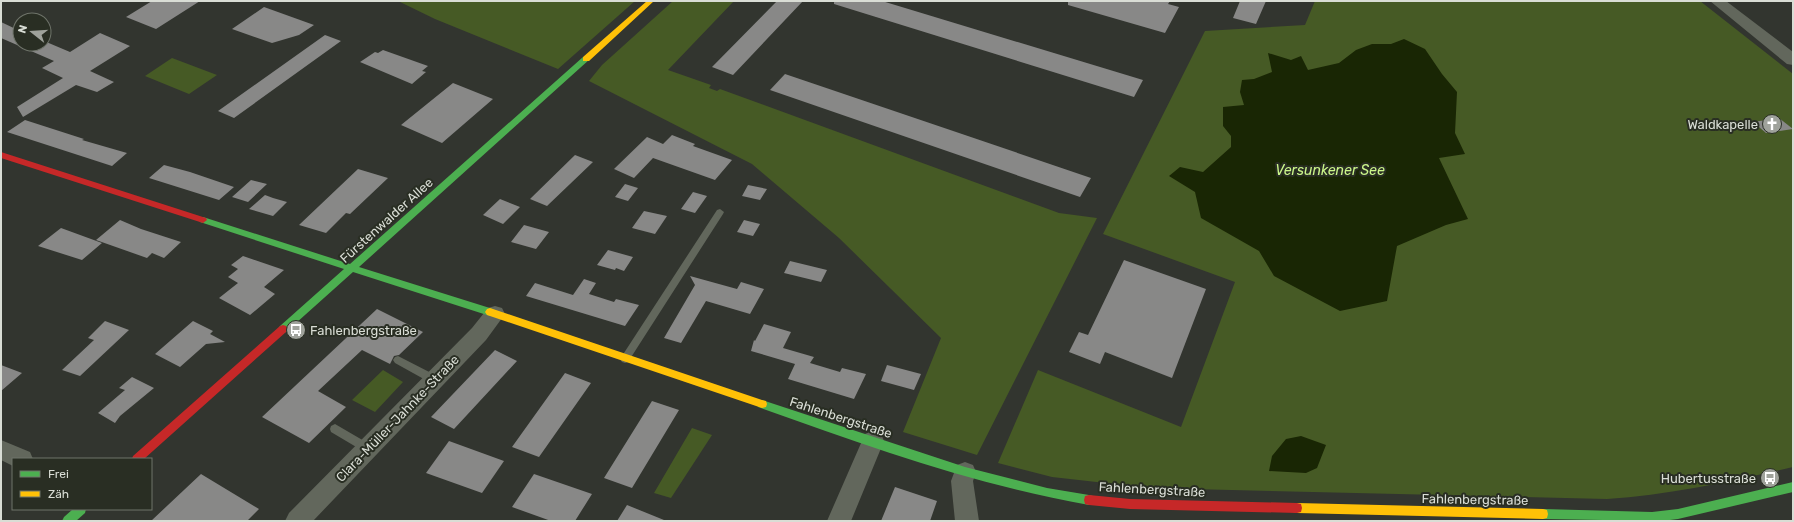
<svg xmlns="http://www.w3.org/2000/svg" width="1794" height="522" viewBox="0 0 1794 522" font-family="Rubik,sans-serif">
	<rect width="100%" height="100%" fill="#32352f"/>
	<path fill="#465a25" d="M 398,1 L 635,1 L 558,69 L 435,19 Z
		M 673,1 L 734,1 L 668,70 L 711,85 L 709,88 L 717,91 L 720,89 L 1059,213 L 1097,218 L 977,455 L 903,432 L 941,338 L 839,238 L 752,164 L 589,81 L 602,65 Z
		M 1315,1 L 1700,1 L 1793,74 L 1793,467 C 1732,481 1670,495 1607,499 L 1150,488 L 1052,477 L 998,463 L 1038,370 L 1181,427 L 1235,282 L 1103,234 L 1205,31 L 1305,25 Z
		M 172,58 L 217,75 L 189,94 L 145,76 Z
		M 383,370 L 403,382 L 375,412 L 352,400 Z
		M 692,428 L 712,435 L 671,498 L 654,493 Z"/>
	<path fill="#192604" d="M 1404,39 L 1425,49 L 1442,74 L 1457,92 L 1455,133 L 1465,154 L 1439,158 L 1468,219 L 1446,225 L 1397,246 L 1387,301 L 1340,311 L 1274,276 L 1259,251 L 1201,218 L 1195,192 L 1169,176 L 1180,167 L 1203,172 L 1231,147 L 1231,136 L 1223,126 L 1223,107 L 1244,105 L 1240,92 L 1242,80 L 1254,79 L 1272,72 L 1268,53 L 1291,60 L 1301,56 L 1308,70 L 1339,63 L 1356,50 L 1372,44 L 1391,44 Z
		M 1301,436 L 1326,445 L 1317,468 L 1306,473 L 1269,471 L 1272,456 L 1286,439 Z"/>
	<path fill="#888887" d="M 152,1 L 200,1 L 156,29 L 126,17 Z
		M 777,1 L 803,1 L 733,75 L 712,67 Z
		M 834,1 L 882,1 L 1143,80 L 1134,97 L 834,4 Z
		M 1068,1 L 1170,1 L 1168,4 L 1179,7 L 1165,33 L 1068,5 Z
		M 1240,1 L 1266,1 L 1256,24 L 1233,18 Z
		M 264,7 L 314,25 L 299,35 L 272,43 L 232,29 Z
		M 1,22 L 20,31 L 20,44 L 44,44 L 44,41 L 70,52 L 100,33 L 130,46 L 90,71 L 114,82 L 97,92 L 76,85 L 23,117 L 17,107 L 63,78 L 42,68 L 54,61 L 1,38 Z
		M 325,35 L 341,41 L 234,118 L 218,111 Z
		M 383,50 L 428,66 L 422,71 L 426,72 L 412,84 L 360,62 L 375,52 L 378,53 Z
		M 785,74 L 962,134 L 1091,178 L 1080,197 L 770,90 Z
		M 453,83 L 493,99 L 442,143 L 401,125 Z
		M 1779,118 L 1793,129 L 1766,133 L 1753,122 Z
		M 25,120 L 84,139 L 82,140 L 127,153 L 112,166 L 7,132 Z
		M 672,135 L 695,144 L 693,146 L 732,160 L 715,180 L 653,158 L 634,178 L 614,169 L 647,137 L 663,144 Z
		M 575,155 L 593,162 L 547,206 L 530,199 Z
		M 164,165 L 190,172 L 234,187 L 219,200 L 149,178 Z
		M 358,169 L 388,178 L 350,214 L 346,213 L 326,233 L 299,225 Z
		M 251,180 L 267,184 L 248,202 L 232,197 Z
		M 625,184 L 638,188 L 628,201 L 615,197 Z
		M 748,185 L 767,189 L 760,200 L 742,196 Z
		M 693,192 L 707,196 L 695,213 L 681,209 Z
		M 265,195 L 273,198 L 287,202 L 273,216 L 249,209 Z
		M 500,199 L 520,207 L 503,224 L 483,215 Z
		M 644,211 L 667,216 L 655,234 L 632,228 Z
		M 120,220 L 141,229 L 181,242 L 164,258 L 152,253 L 147,258 L 96,240 Z
		M 744,220 L 760,224 L 753,236 L 737,232 Z
		M 524,225 L 549,232 L 536,249 L 511,242 Z
		M 61,228 L 102,243 L 82,260 L 38,246 Z
		M 608,250 L 633,257 L 624,271 L 616,268 L 615,270 L 597,265 Z
		M 243,256 L 284,270 L 264,287 L 275,294 L 250,315 L 219,298 L 238,283 L 228,277 L 238,269 L 231,265 Z
		M 1124,260 L 1206,289 L 1172,378 L 1105,352 L 1100,364 L 1069,352 L 1079,332 L 1088,335 Z
		M 790,261 L 827,270 L 821,282 L 784,273 Z
		M 690,276 L 737,289 L 741,282 L 764,289 L 750,314 L 706,301 L 681,343 L 664,338 L 695,285 Z
		M 584,279 L 596,283 L 589,294 L 614,302 L 616,299 L 639,305 L 625,326 L 526,296 L 535,283 L 573,295 Z
		M 377,309 L 423,332 L 399,355 L 394,356 L 390,364 L 362,350 L 318,391 L 346,407 L 309,443 L 262,417 Z
		M 105,321 L 129,330 L 80,376 L 62,370 L 94,340 L 88,338 Z
		M 193,321 L 213,331 L 210,334 L 225,342 L 206,344 L 180,367 L 155,354 Z
		M 764,324 L 791,332 L 783,348 L 814,357 L 810,363 L 840,372 L 842,368 L 866,374 L 854,399 L 788,379 L 795,364 L 751,351 L 754,340 L 755,341 Z
		M 495,350 L 517,361 L 454,429 L 431,417 Z
		M 1,365 L 22,373 L 1,391 Z
		M 887,365 L 921,374 L 914,390 L 881,381 Z
		M 565,373 L 591,383 L 539,457 L 512,447 Z
		M 132,377 L 154,388 L 120,416 L 115,423 L 98,413 L 125,390 L 119,388 Z
		M 652,401 L 679,410 L 632,488 L 604,478 Z
		M 449,441 L 504,461 L 482,493 L 426,473 Z
		M 201,474 L 259,509 L 247,521 L 151,521 Z
		M 534,474 L 592,494 L 575,521 L 551,521 L 512,507 Z
		M 895,487 L 937,501 L 930,521 L 881,521 Z
		M 627,505 L 664,520 L 664,521 L 617,521 Z"/>
	<g fill="none" stroke-linecap="round" stroke-linejoin="round">
		<path fill="#62675c" fill-rule="evenodd" d="M 720,209 L 724,212 L 723,214 L 628,362 L 625,363 L 622,362 L 620,359 L 622,356 L 717,210 Z
			M 398,356 L 439,377 L 440,380 L 439,383 L 435,384 L 431,383 L 395,363 L 393,360 L 395,357 Z
			M 335,424 L 371,445 L 372,448 L 371,451 L 367,453 L 363,451 L 331,432 L 330,429 L 331,426 Z"/>
		<path fill="#62675c" fill-rule="evenodd" d="M 1710,1 L 1726,1 L 1793,52 L 1793,65 L 1787,64 Z
			M 495,306 L 502,308 L 505,314 L 486,340 L 313,521 L 285,521 L 289,513 L 472,328 L 488,308 Z
			M 873,431 L 881,434 L 884,441 L 851,521 L 827,521 L 865,434 Z
			M 1,440 L 30,452 L 33,459 L 13,459 L 13,466 L 1,460 Z
			M 965,462 L 973,465 L 976,472 L 973,481 L 979,521 L 955,521 L 951,481 L 957,465 Z"/>
		<path fill="#4caf50" fill-rule="evenodd" d="M 583,57 L 586,57 L 590,59 L 359,267 L 493,309 L 495,312 L 493,315 L 490,316 L 353,272 L 286,332 L 283,333 L 280,332 L 278,329 L 280,326 L 344,269 L 200,222 L 199,220 L 203,217 L 350,264 Z
			M 762,400 L 965,467 L 1047,488 L 1089,495 L 1093,496 L 1094,500 L 1093,504 L 1089,505 C 975,485 867,446 758,407 L 757,404 L 758,401 Z
			M 1793,482 L 1793,492 L 1678,519 L 1662,521 L 1543,519 L 1539,518 L 1538,514 L 1539,510 L 1543,509 L 1652,512 L 1678,509 Z
			M 73,509 L 86,509 L 85,513 L 76,521 L 62,521 L 64,517 Z"/>
		<path fill="#ffc107" fill-rule="evenodd" d="M 647,1 L 654,1 L 589,61 L 583,61 L 583,57 Z
			M 490,308 L 762,400 L 766,401 L 767,404 L 766,407 L 762,408 L 487,315 L 485,312 L 487,309 Z
			M 1297,503 L 1543,509 L 1547,510 L 1548,514 L 1547,518 L 1543,519 L 1297,513 L 1293,512 L 1292,508 L 1293,504 Z"/>
		<path fill="#c62828" fill-rule="evenodd" d="M 1,152 L 206,218 L 207,220 L 203,223 L 1,158 Z
			M 283,325 L 286,326 L 288,329 L 286,332 L 144,459 L 132,459 L 133,456 L 280,326 Z
			M 1089,495 L 1130,499 L 1297,503 L 1301,504 L 1302,508 L 1301,512 L 1297,513 L 1130,509 L 1089,505 L 1085,504 L 1084,500 L 1085,496 Z"/>
	</g>
	<defs>
		<g id="church-disc" transform="scale(1)"><circle r="9.5" fill="#9fa29b" stroke="#292e23"/><path d="M-1.2-6h2.4v3.5h3.3v2.4h-3.3V6h-2.4V-.1h-3.3v-2.4h3.3Z" fill="#fff"/></g>
		<g id="bus-disc" transform="scale(1)"><circle r="9.5" fill="#9fa29b" stroke="#292e23"/><path d="M-5-6H5V4H4V6H2V4H-2V6H-4V4H-5ZM-3.5-4V0h7V-4ZM-3.5 1.2v1.5H-2V1.2ZM2 1.2v1.5H3.5V1.2Z" fill="#fff"/></g>
	</defs>
	<g fill-rule="evenodd">
		<use href="#church-disc" x="1772" y="124"/>
		<use href="#bus-disc" x="296" y="330"/>
		<use href="#bus-disc" x="1770" y="478"/>
	</g>
	<g text-anchor="middle" stroke-width="4" stroke-linejoin="round" paint-order="stroke">
		<g font-size="13" fill="#d9ddd5" stroke="#292e23" text-anchor="end">
			<text x="1758" y="129">Waldkapelle</text>
			<text x="310" y="335" text-anchor="start">Fahlenbergstraße</text>
			<text x="1756" y="483">Hubertusstraße</text>
		</g>
		<g font-size="13" fill="#d9ddd5" stroke="#292e23">
			<text transform="translate(386 220) rotate(-42)" y="5">Fürstenwalder Allee</text>
			<text transform="translate(841 417) rotate(18)" y="5">Fahlenbergstraße</text>
			<text transform="translate(397 418) rotate(-46)" y="5">Clara-Müller-Jahnke-Straße</text>
			<text transform="translate(1152 489) rotate(3)" y="5">Fahlenbergstraße</text>
			<text transform="translate(1475 499) rotate(1)" y="5">Fahlenbergstraße</text>
		</g>
		<g font-size="14" font-style="italic" fill="#cbf68a" stroke="#292e23">
			<text x="1330" y="175">Versunkener See</text>
		</g>
	</g>
	<rect width="1794" height="522" fill="none" stroke="#d9ddd5" stroke-width="4"/>
	<rect x="12" y="458" width="140" height="52" fill="#292e23" stroke="#6f746a"/>
	<rect x="20" y="471" width="20" height="6" fill="#4caf50" stroke="#6f746a"/>
	<text x="48" y="478" font-size="12" fill="#d9ddd5">Frei</text>
	<rect x="20" y="491" width="20" height="6" fill="#ffc107" stroke="#6f746a"/>
	<text x="48" y="498" font-size="12" fill="#d9ddd5">Zäh</text>
	<g transform="translate(32 32) rotate(287)"><circle r="19" fill="#292e23" stroke="#6f746a"/>
	<path d="M0-3L7 15L0 10L-7 15Z" fill="#9fa29b"/>
	<text y="-6" font-size="11" font-weight="bold" text-anchor="middle" fill="#d9ddd5">N</text>
	</g>
</svg>
